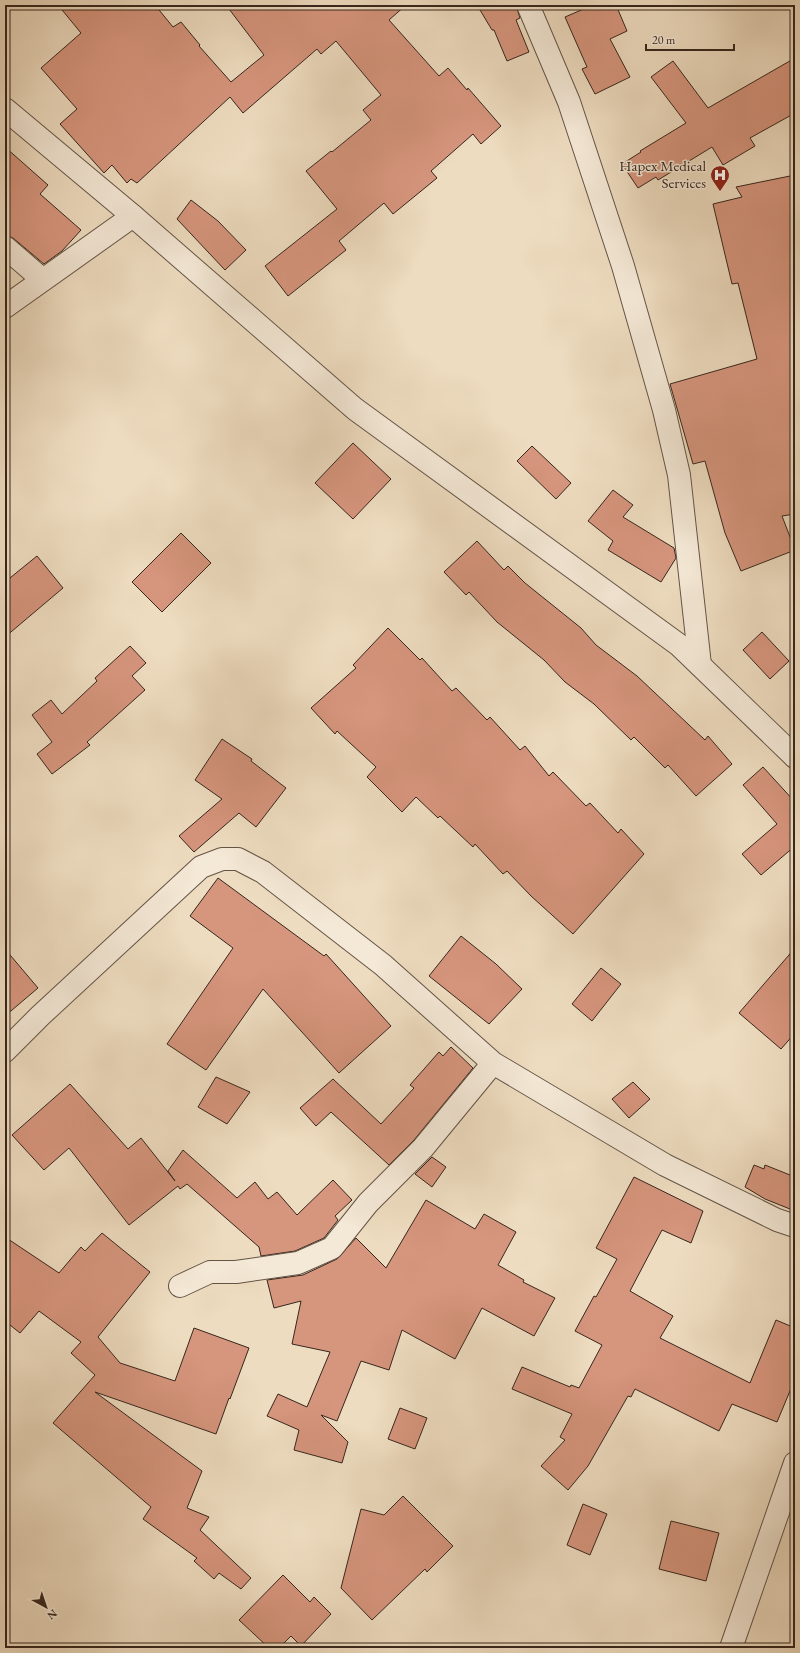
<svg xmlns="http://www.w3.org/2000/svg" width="800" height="1653" viewBox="0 0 800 1653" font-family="'EB Garamond',serif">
	<rect width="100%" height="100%" fill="#eedcc0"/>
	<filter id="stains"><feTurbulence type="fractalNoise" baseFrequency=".005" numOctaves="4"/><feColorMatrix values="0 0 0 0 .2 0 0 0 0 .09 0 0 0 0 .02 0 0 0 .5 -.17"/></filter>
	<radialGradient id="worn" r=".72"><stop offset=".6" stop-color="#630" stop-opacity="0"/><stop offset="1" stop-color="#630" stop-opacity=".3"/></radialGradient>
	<path fill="#d6957d" stroke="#36261d" d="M 58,5 L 155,5 L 173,27 L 181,22 L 200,45 L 199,46 L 231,82 L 264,55 L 226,5 L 406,5 L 389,20 L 439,76 L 448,68 L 467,90 L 468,88 L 501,126 L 481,144 L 473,134 L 431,171 L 437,178 L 393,214 L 384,203 L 339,241 L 346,250 L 288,296 L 265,266 L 337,209 L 306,171 L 331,151 L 332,152 L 371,120 L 363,110 L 381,95 L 336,41 L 321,54 L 317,49 L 243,113 L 230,97 L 137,183 L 131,179 L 127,183 L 112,165 L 104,173 L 60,124 L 77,109 L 41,68 L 81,33 Z
		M 477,5 L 516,5 L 520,18 L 516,20 L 529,52 L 507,61 L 494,30 L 492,30 Z
		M 593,5 L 616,5 L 627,31 L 610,39 L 630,77 L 595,94 L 582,69 L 587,67 L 565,17 Z
		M 795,58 L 795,113 L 750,138 L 755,146 L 723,165 L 712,147 L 658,180 L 656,177 L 638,188 L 622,164 L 641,152 L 640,151 L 686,123 L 651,77 L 673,61 L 708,108 Z
		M 5,147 L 48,185 L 40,194 L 81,230 L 62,251 L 44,264 L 13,238 L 5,235 Z
		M 795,175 L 795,514 L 782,516 L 795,550 L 741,571 L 725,533 L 705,461 L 693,464 L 670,384 L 757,359 L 738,283 L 732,284 L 713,204 L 742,197 L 736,187 Z
		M 191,200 L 218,221 L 246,250 L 225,270 L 177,219 Z
		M 353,443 L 391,479 L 353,519 L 315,483 Z
		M 532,446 L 571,483 L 556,499 L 517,461 Z
		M 613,490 L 633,505 L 623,517 L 674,548 L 676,558 L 661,582 L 608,550 L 613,541 L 588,521 Z
		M 181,533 L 211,563 L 162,612 L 132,582 Z
		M 477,541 L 504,570 L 508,566 L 525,583 L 581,628 L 596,645 L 637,676 L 705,740 L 708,736 L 732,764 L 696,796 L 668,765 L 665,768 L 634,737 L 631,740 L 594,704 L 565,682 L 544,660 L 497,622 L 469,592 L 466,595 L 444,572 Z
		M 37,556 L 63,588 L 5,637 L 5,582 Z
		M 388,628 L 420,660 L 422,658 L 452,691 L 456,688 L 487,720 L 490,717 L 520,750 L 525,746 L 549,776 L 553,772 L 586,806 L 590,803 L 618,833 L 621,829 L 644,854 L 573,934 L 531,896 L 507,871 L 503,874 L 475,844 L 473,847 L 440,816 L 438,818 L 416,797 L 402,812 L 367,777 L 376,767 L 337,731 L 335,734 L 311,708 L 356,668 L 353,665 Z
		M 762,632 L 789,661 L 770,679 L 743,650 Z
		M 130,646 L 146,663 L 132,676 L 145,690 L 87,742 L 90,745 L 52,774 L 37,754 L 52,742 L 32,715 L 51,700 L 62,714 L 97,681 L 95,678 Z
		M 222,739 L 252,759 L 251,761 L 286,788 L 256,827 L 239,813 L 194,852 L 179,836 L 222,799 L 195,780 Z
		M 763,767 L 795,802 L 795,846 L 761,875 L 742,854 L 777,824 L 743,785 Z
		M 218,878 L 324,956 L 326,954 L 391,1026 L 339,1073 L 263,989 L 206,1070 L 167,1044 L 233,948 L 190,916 Z
		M 461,936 L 496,964 L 522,989 L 489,1024 L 429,976 Z
		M 795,948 L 795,1033 L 781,1049 L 739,1013 Z
		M 5,949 L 38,988 L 5,1016 Z
		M 601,968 L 621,984 L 592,1021 L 572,1004 Z
		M 451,1047 L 473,1068 L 414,1140 L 389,1165 L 331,1112 L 316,1126 L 300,1108 L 333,1079 L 381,1124 L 414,1088 L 410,1085 L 439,1052 L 443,1056 Z
		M 216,1077 L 250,1092 L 227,1124 L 198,1107 Z
		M 633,1082 L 650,1099 L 629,1118 L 612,1099 Z
		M 70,1084 L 128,1149 L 141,1138 L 175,1181 L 168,1171 L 183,1150 L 237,1198 L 255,1182 L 268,1199 L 277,1192 L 297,1215 L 333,1180 L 352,1200 L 335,1216 L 338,1220 L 324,1238 L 295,1251 L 261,1256 L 259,1247 L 187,1184 L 180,1189 L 178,1186 L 129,1225 L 69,1148 L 44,1170 L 12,1135 Z
		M 432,1157 L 446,1167 L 432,1187 L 415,1174 Z
		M 754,1165 L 764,1169 L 765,1165 L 795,1177 L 795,1211 L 765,1199 L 745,1187 Z
		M 634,1177 L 703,1211 L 691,1243 L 662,1230 L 630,1291 L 673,1316 L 660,1338 L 750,1383 L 776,1320 L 795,1328 L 795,1379 L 777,1422 L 732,1404 L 719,1431 L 635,1389 L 631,1397 L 628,1396 L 588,1466 L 568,1490 L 541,1466 L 565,1440 L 560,1437 L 572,1414 L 512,1389 L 522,1367 L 570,1387 L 571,1385 L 579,1388 L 602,1345 L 575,1331 L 594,1296 L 596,1297 L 617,1259 L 596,1248 Z
		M 426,1200 L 475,1229 L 484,1214 L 516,1232 L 498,1265 L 524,1280 L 523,1282 L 555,1298 L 534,1336 L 482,1308 L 455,1359 L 402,1330 L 389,1370 L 361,1361 L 337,1421 L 321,1415 L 348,1442 L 342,1463 L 294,1450 L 299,1430 L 267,1416 L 278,1394 L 307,1407 L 330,1352 L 292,1344 L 301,1301 L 274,1308 L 267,1280 L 303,1275 L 337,1259 L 356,1238 L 386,1268 Z
		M 102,1233 L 150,1272 L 98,1337 L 120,1363 L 175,1381 L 194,1328 L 249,1348 L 230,1399 L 229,1398 L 216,1434 L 95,1392 L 202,1471 L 187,1508 L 209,1517 L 200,1530 L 251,1578 L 241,1589 L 219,1573 L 214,1579 L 194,1561 L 197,1558 L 143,1519 L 151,1507 L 53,1423 L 95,1375 L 71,1353 L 81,1342 L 39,1311 L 20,1333 L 5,1321 L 5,1237 L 59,1273 L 81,1247 L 85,1251 Z
		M 400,1408 L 427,1418 L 415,1449 L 388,1439 Z
		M 403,1496 L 453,1546 L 427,1572 L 425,1569 L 372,1620 L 341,1588 L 361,1509 L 384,1515 Z
		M 583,1504 L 607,1514 L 590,1555 L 567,1545 Z
		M 671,1521 L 719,1533 L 706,1581 L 659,1569 Z
		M 283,1575 L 310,1602 L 314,1597 L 331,1614 L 301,1646 L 291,1636 L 279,1648 L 269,1648 L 239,1620 Z"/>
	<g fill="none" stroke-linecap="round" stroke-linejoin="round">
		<g stroke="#645446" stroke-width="24">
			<path id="minor" d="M 528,5 L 569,102 L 623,266 L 664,410 L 679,475 L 700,665
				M 5,247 L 43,280
				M 5,307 L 133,216
				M 5,1051 L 41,1015 L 201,867 L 222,859 L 238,859 L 263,872 L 383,965 L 493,1063 L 665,1165 L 777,1220 L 795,1226
				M 180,1286 L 210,1272 L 236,1272 L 298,1263 L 332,1248 L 368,1203 L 423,1148 L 493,1063
				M 731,1648 L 795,1463"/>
		</g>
		<g stroke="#645446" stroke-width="24">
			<path id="tertiary" d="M 5,109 L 133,216 L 355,409 L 679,645 L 795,757"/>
		</g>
		<use href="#minor" stroke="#f4e8d6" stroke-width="22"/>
		<use href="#tertiary" stroke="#f4e8d6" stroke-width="22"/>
	</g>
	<defs>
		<g id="hospital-pin" transform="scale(1)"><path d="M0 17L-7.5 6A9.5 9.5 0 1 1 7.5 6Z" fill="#8f2418" stroke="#f4e8d6"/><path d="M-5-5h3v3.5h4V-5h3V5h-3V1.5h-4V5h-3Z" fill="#fff"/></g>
	</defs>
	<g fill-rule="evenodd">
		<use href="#hospital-pin" x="720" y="175"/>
	</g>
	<g text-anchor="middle" stroke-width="3" stroke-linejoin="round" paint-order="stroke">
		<g font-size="15" fill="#36261d" stroke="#f4e8d6" text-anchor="end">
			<text x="706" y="171">Hapex Medical<tspan x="706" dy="17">Services</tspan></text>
		</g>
	</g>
	<rect width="800" height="1653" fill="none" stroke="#eedcc0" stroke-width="20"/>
	<rect x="6" y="6" width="788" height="1641" fill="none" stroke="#36261d" stroke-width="2"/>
	<rect x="10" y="10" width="780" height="1633" fill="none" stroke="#36261d"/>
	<g transform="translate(46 1607) rotate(140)" stroke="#f4e8d6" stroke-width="3" paint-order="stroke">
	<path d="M0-3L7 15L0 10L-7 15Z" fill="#36261d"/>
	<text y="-6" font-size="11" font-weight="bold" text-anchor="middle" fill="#36261d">N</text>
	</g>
	<path d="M646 44v6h88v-6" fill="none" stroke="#36261d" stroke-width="2"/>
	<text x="652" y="44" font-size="12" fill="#36261d" stroke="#f4e8d6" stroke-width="3" paint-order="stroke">20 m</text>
	<rect width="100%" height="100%" filter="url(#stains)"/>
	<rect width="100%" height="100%" fill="url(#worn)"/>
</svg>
